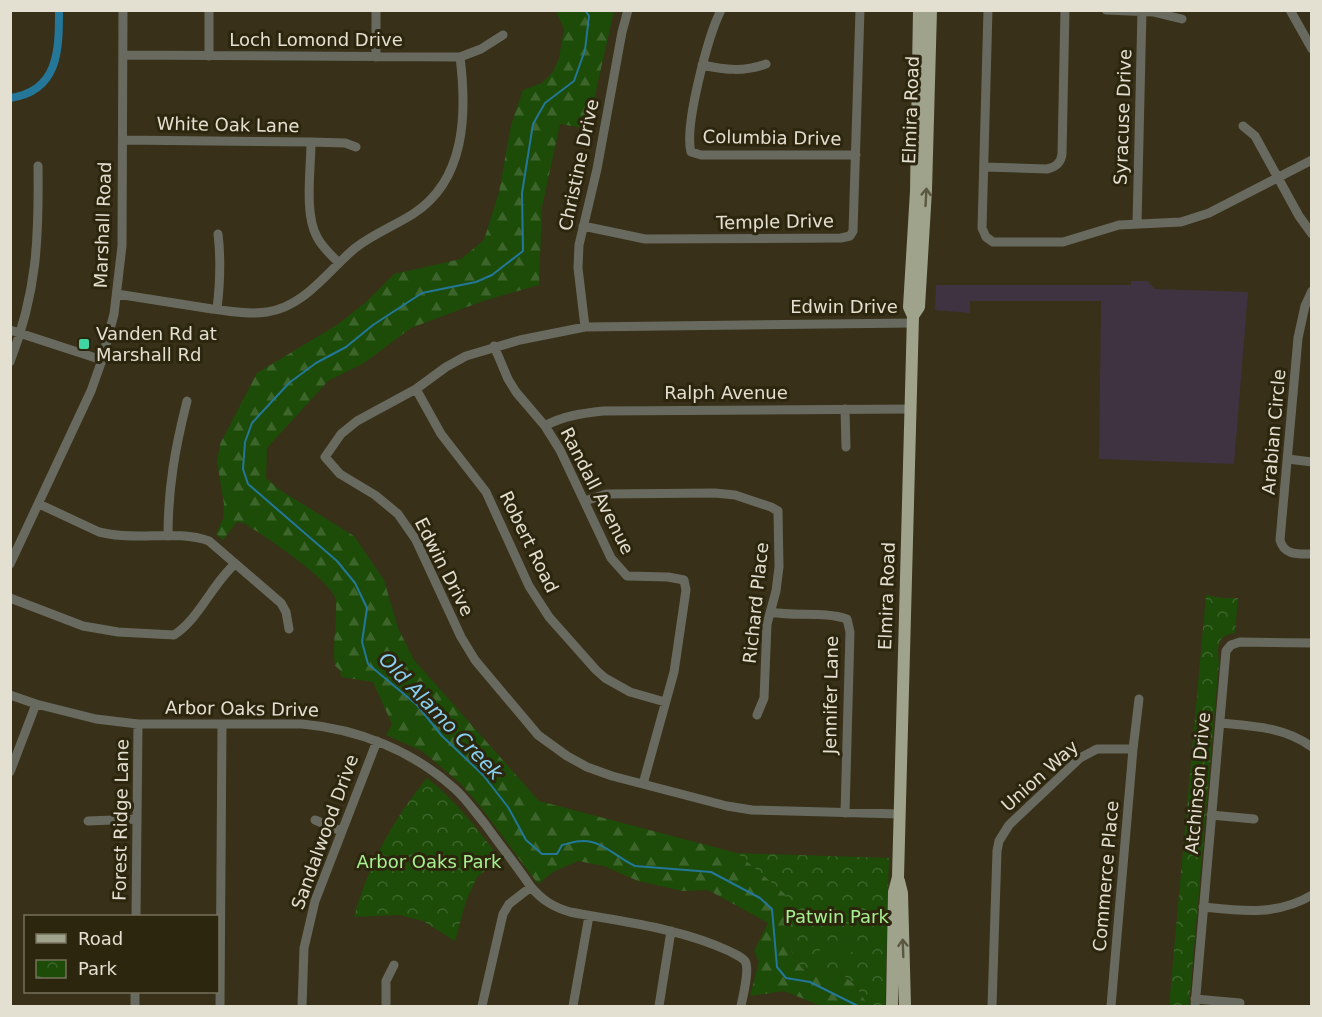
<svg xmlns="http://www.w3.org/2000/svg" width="1322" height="1017" viewBox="0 0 1322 1017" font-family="'DejaVu Sans',sans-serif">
	<defs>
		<pattern id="forest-firs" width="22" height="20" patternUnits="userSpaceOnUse" patternTransform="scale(1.5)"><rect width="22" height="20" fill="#1c4c08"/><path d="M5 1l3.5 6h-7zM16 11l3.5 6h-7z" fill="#3d652b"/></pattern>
		<pattern id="park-crowns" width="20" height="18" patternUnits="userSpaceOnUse" patternTransform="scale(1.5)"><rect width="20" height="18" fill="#1c4c08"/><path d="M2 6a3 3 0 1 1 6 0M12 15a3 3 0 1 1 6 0" fill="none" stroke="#3d652b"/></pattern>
	</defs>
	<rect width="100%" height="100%" fill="#383018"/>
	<path fill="#403341" d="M 1131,281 L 1147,281 L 1155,289 L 1248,292 L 1234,464 L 1099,459 L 1101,301 L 970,301 L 970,313 L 935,310 L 936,285 L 1131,285 Z"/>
	<path fill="url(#forest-firs)" d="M 556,11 L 614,11 L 597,86 L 590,129 L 560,124 L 542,207 L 539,285 L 483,301 L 411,328 L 364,363 L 328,381 L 267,448 L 266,478 L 280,490 L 354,536 L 384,580 L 398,628 L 414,660 L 539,801 L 737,853 L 786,894 C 787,922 783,947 803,969 L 842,974 L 854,984 L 869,1006 L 821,1006 L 784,991 L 750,996 L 759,962 L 754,951 L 768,923 L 708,890 L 683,891 L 638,881 L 604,866 L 578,861 L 553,872 L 538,884 L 480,806 L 460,783 L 422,751 L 386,735 L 392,724 L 373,682 L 341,677 L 340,670 L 335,666 C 332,644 337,623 336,601 C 334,581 262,535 244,523 L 237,522 L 223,540 L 216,534 L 223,519 L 224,504 L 217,462 L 220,444 L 257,373 L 337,325 L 366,302 L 394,274 L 461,259 L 484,240 L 499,192 L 511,125 L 523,90 L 542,83 L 553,72 L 559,58 L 564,29 Z"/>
	<path fill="url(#park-crowns)" d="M 1206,595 L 1222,598 L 1238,598 L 1235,633 C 1216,635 1217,648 1219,663 L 1189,1006 L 1169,1006 Z
		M 427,778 C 457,802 477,828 500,859 L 477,877 L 466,901 L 455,941 L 423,921 L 400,915 L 354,917 C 368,866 393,819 427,778 Z
		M 737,853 L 889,858 L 885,1006 L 869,1006 L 854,984 L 842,974 L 803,969 C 783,947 787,922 785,894 Z"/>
	<path fill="#1c4c08" d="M 863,942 L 863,952 L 844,952 L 844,959 L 820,960 L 820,943 Z"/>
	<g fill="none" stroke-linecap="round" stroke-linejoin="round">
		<path stroke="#247799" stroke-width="2" d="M 585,10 L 589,16 L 585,50 L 574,81 L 545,103 L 533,124 L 522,193 L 523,251 L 492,275 L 476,282 L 422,293 L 373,325 L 346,347 L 316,363 L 289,383 L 252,423 L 245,442 L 243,469 L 248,484 L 337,561 L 355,583 L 367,608 L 362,642 L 368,664 L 417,705 L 442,736 L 483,775 L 508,807 L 526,840 L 542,854 L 557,854 L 562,845 C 568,844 575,841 582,841 C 602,840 617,858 635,866 L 711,872 L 760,898 L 772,909 L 777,967 L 786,978 L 810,982 L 858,1006"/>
		<path stroke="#247799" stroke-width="8" d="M 10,98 C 59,91 59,50 59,10"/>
		<path stroke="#686a5f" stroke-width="9" d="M 376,10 L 376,57
			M 721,10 C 708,36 684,126 691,152 L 701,155 L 856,155
			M 988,10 L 982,228 L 986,237 L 993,242 L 1063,242 L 1119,225 L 1181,222 L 1209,213 L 1312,160
			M 1106,10 L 1153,12 L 1182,19
			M 1290,10 L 1312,49
			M 123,55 L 460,57 L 481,49 L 503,35
			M 209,56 L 209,10
			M 702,65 C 726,70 743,72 766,64
			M 1243,126 L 1255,136 L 1299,216 L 1312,234
			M 123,140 L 311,142 C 311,169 304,214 317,237 C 322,247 331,255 339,263
			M 311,142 L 345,143 L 356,147
			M 984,167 L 1047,169 C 1056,167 1061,163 1062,154 L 1065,10
			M 1137,224 L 1142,10
			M 583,226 L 645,239 L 841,238 L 850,236 L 853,231 L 860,10
			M 1312,291 L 1305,306 L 1298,338 L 1280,540 C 1284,556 1299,554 1312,554
			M 117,294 C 149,299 180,304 212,309 C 230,311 248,315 267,312 C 304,307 327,272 354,249 C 371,235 394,226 413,214 C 466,180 467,113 460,57
			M 217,309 C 220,284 221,259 218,234
			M 585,327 L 578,268 L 579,245 L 597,169 L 622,32 L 628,10
			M 10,330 L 102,360
			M 494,346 L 508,379 L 516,392 L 545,426 L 560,450 L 611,558 L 627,576 L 668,577 L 684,580 L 686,590 L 674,672 L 643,784
			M 10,362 C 37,292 39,239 38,166
			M 416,389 L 441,434 L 486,492 L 529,586 L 549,617 L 596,670 L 605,678 L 630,692 L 665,702
			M 845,409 L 846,447
			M 545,426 C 562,416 584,413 603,411 L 910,409
			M 1288,459 L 1312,462
			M 585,501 L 606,494 L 715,493 L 735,495 L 771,507 L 778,511 L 779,567 L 776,591 L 767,624 L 764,698 L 757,715
			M 39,504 L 99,532 L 109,534 C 142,540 178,530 209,541 L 281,603 L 286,612 L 289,629
			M 168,536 C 168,488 175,448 187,401
			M 10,564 L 91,391 L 102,360 L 114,314 L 122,246 L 123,10
			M 10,598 L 83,626 L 118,632 L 174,635 C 200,618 212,584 235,564
			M 771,612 C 796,617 823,611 847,619 L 850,632 L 845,813
			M 10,695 L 36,704 L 96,719 L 138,724 L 302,724 C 359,729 413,751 455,789 C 466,799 475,812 485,824 C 500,845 516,865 531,887 C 542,900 553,907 570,912 C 623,922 680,928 729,951 C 734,954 741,956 745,961 C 750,969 743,996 741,1006
			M 1220,723 C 1253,726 1284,727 1312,747
			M 10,772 L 36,704
			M 900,814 L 752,810 L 727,806 L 612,776 L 587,767 L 567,756 L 538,735 L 475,660 L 461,637 L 416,540 L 398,514 L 375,495 L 340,474 L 325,457 L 341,434 L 357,421 L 416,389 L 446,367 L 466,356 L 520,340 L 585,327 L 913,323
			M 1211,815 L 1254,819
			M 315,820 L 341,831
			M 88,821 L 137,819
			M 1203,907 C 1241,911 1277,916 1312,895
			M 136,916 L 138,724
			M 1195,999 L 1240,1003
			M 135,1006 L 135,992
			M 220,1006 L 222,725
			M 302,1006 L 304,948 L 315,901 L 377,741
			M 386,1006 L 386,981 L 394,965
			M 482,1006 L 503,914 L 509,904 L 531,887
			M 573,1006 L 589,916
			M 659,1006 L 671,931
			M 992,1006 L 997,851 L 999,841 L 1009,825 L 1080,758 L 1097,749 L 1133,749
			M 1111,1006 L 1133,749 L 1139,699
			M 1195,1006 L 1226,651 L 1231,645 L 1240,642 L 1312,643"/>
		<path stroke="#9fa38c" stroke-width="12" d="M 913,316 L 919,307 L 926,190 L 931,10
			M 899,881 L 902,893 L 905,1006
			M 892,1006 L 894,892 L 898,877 L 913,316 L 909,307 L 916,191 L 919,10"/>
	</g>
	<defs><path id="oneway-shaft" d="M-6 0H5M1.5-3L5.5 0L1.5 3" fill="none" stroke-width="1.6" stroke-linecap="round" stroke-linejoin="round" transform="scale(1.5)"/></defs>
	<g stroke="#5b5840">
		<use href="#oneway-shaft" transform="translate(926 197) rotate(-87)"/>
		<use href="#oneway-shaft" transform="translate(903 948) rotate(-92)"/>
	</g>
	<rect fill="#40d4a2" stroke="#2d260e" stroke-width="2" x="78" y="338" width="12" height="12" rx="3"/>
	<g text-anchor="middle" stroke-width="6" stroke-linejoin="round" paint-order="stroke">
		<g font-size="18" fill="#e3dfd1" stroke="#2d260e">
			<text x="316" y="46">Loch Lomond Drive</text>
			<text transform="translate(911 110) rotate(-88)" y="6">Elmira Road</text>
			<text transform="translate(1123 117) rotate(-88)" y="6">Syracuse Drive</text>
			<text transform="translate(228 125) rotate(1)" y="6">White Oak Lane</text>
			<text transform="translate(772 138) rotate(1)" y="6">Columbia Drive</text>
			<text transform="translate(579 165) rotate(-78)" y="6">Christine Drive</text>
			<text transform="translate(775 222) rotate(-1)" y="6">Temple Drive</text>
			<text transform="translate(103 225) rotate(-88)" y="6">Marshall Road</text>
			<text x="844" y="313">Edwin Drive</text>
			<text x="726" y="399">Ralph Avenue</text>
			<text transform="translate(1274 432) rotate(-85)" y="6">Arabian Circle</text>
			<text transform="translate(597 491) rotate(63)" y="6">Randall Avenue</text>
			<text transform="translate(529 542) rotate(64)" y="6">Robert Road</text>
			<text transform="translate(444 567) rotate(63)" y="6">Edwin Drive</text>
			<text transform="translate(887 596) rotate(-88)" y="6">Elmira Road</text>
			<text transform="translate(756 603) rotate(-84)" y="6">Richard Place</text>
			<text transform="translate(831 695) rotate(-89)" y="6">Jennifer Lane</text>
			<text transform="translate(242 709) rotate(1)" y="6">Arbor Oaks Drive</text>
			<text transform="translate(1040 776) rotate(-42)" y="6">Union Way</text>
			<text transform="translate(1198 783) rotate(-85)" y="6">Atchinson Drive</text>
			<text transform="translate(121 820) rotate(-89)" y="6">Forest Ridge Lane</text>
			<text transform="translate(325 832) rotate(-70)" y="6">Sandalwood Drive</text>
			<text transform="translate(1106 876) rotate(-85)" y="6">Commerce Place</text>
		</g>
		<g font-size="18" fill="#e3dfd1" stroke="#2d260e" text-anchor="start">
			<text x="96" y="340">Vanden Rd at<tspan x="96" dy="21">Marshall Rd</tspan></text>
		</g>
		<g font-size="18" fill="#a6f191" stroke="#2d260e">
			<text x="429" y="868">Arbor Oaks Park</text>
			<text x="837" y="923">Patwin Park</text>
		</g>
		<g font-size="20" font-style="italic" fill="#88d1f4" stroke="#2d260e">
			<text transform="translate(441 716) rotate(46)" y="7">Old Alamo Creek</text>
		</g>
	</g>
	<rect width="1322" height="1017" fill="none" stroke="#e3dfd1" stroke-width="24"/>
	<rect x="24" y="915" width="195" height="78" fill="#2d260e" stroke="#76705c" stroke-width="1.5"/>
	<rect x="36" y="934" width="30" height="9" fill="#9fa38c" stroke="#76705c" stroke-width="1.5"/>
	<text x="78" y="945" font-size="18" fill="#e3dfd1">Road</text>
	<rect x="36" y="960" width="30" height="18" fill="url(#park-crowns)" stroke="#76705c" stroke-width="1.5"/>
	<text x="78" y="975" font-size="18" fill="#e3dfd1">Park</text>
</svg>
